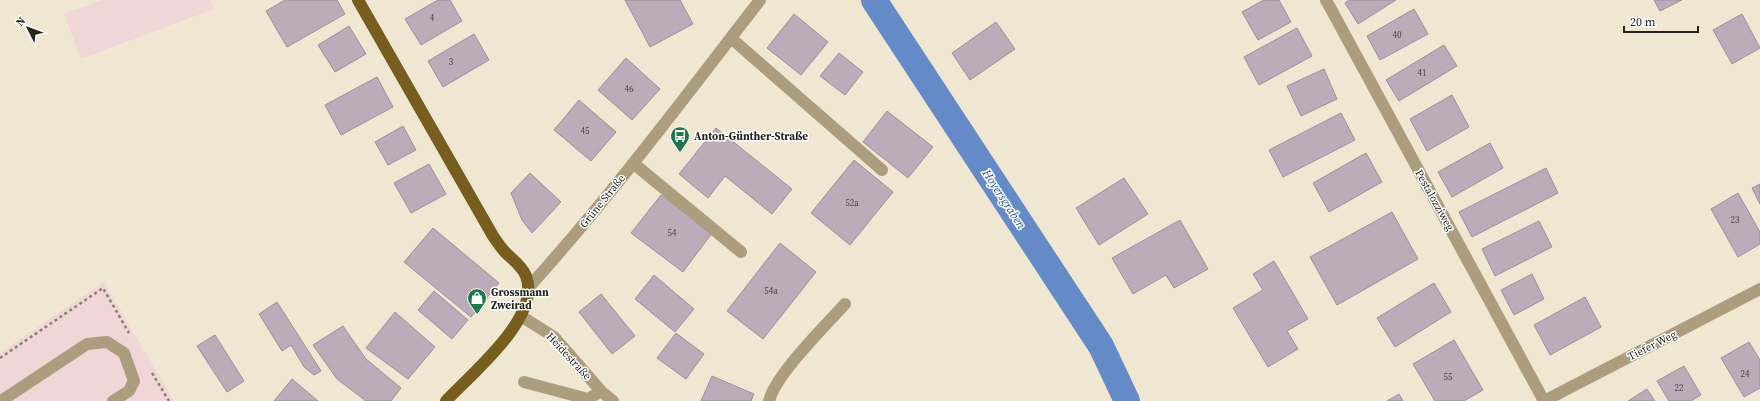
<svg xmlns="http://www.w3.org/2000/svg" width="1760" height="401" viewBox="0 0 1760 401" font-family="'Source Serif 4',serif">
	<rect width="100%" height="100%" fill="#f0e7d3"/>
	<path fill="#f1d6d8" d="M 102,0 L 210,0 L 214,9 L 81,59 L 64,14 Z
		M 104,282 L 174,401 L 0,401 L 0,353 Z"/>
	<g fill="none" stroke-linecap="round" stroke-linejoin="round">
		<path stroke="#648ac7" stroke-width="26" d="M 874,0 L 1101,346 L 1127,401"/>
	</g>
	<path fill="#bdabb9" stroke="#9f8e9b" d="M 285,0 L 337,0 L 345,14 L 287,47 L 266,11 Z
		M 438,0 L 450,0 L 462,21 L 421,45 L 405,19 Z
		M 625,0 L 680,0 L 693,24 L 650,47 Z
		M 1264,0 L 1279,0 L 1291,22 L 1258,40 L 1242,12 Z
		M 1349,0 L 1396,0 L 1358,24 L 1345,3 Z
		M 1654,0 L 1682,0 L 1660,11 Z
		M 1414,9 L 1428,34 L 1380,60 L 1367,36 Z
		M 794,14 L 828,42 L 801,75 L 767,48 Z
		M 1742,14 L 1760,48 L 1732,64 L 1713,30 Z
		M 996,22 L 1015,49 L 970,80 L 952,53 Z
		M 349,26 L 366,54 L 335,72 L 318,45 Z
		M 1297,28 L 1312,56 L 1259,85 L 1244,57 Z
		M 474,34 L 489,60 L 443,87 L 428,61 Z
		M 1444,45 L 1457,66 L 1399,101 L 1386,80 Z
		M 839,53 L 863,72 L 845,95 L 820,76 Z
		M 626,58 L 660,89 L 632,120 L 598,90 Z
		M 1324,69 L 1337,99 L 1301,116 L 1287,86 Z
		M 377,77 L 393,107 L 341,135 L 325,105 Z
		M 1452,95 L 1469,127 L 1427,151 L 1410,119 Z
		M 579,100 L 616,132 L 591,161 L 554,130 Z
		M 887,111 L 933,147 L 908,178 L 863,142 Z
		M 1341,113 L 1355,140 L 1283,177 L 1269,150 Z
		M 403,126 L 416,150 L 388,165 L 375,142 Z
		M 716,128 L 792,189 L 772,214 L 725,176 L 708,198 L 679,174 Z
		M 1490,143 L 1503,168 L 1452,197 L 1438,172 Z
		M 1366,153 L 1382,182 L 1329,212 L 1313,183 Z
		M 854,160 L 893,192 L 850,245 L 811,213 Z
		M 429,164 L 446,194 L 411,213 L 394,183 Z
		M 1546,168 L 1558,193 L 1472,237 L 1459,212 Z
		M 530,173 L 561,202 L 532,233 L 522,220 L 511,193 Z
		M 1124,178 L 1148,214 L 1099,245 L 1076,208 Z
		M 1760,184 L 1760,204 L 1752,188 Z
		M 1738,193 L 1760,232 L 1760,244 L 1738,257 L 1711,209 Z
		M 661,195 L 712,233 L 683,272 L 631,233 Z
		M 1392,212 L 1418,259 L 1337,305 L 1310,257 Z
		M 1180,220 L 1208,269 L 1174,288 L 1166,275 L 1133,294 L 1112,258 Z
		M 1539,221 L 1552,247 L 1495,276 L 1482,249 Z
		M 433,228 L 499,283 L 471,317 L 404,262 Z
		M 780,243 L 816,272 L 763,339 L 727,311 Z
		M 1274,261 L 1308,319 L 1287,331 L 1298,349 L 1268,367 L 1233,308 L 1263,290 L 1253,274 Z
		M 1532,274 L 1544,299 L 1514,315 L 1501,290 Z
		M 654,275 L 694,309 L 675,332 L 635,299 Z
		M 1434,283 L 1451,312 L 1395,347 L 1377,318 Z
		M 434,291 L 468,320 L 452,339 L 418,310 Z
		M 601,294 L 635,336 L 612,354 L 579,312 Z
		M 1585,297 L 1601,327 L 1550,355 L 1534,325 Z
		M 277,302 L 321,371 L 314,375 L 304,367 L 291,345 L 282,351 L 259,314 Z
		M 395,312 L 435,347 L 408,379 L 366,348 Z
		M 343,326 L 366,359 L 401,388 L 391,401 L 366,401 L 337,379 L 313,345 Z
		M 676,333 L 704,354 L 686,379 L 657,358 Z
		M 215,335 L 244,381 L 227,392 L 197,346 Z
		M 1454,340 L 1483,390 L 1464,401 L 1435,401 L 1413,364 Z
		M 1749,342 L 1760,360 L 1760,388 L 1744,397 L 1721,358 Z
		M 1684,366 L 1701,395 L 1691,401 L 1669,401 L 1657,381 Z
		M 712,376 L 754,394 L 751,401 L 701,401 Z
		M 292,379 L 318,401 L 274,401 Z
		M 1647,389 L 1655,401 L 1628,401 Z
		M 1399,394 L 1403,401 L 1387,401 Z"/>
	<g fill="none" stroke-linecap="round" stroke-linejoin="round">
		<path stroke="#878174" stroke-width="2.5" stroke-dasharray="3 3" stroke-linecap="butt" d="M 0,358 L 103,288 L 129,333
			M 152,373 L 169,401"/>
		<path stroke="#ab9d7e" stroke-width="12" d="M 1326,0 L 1544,401
			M 731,38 L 882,170
			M 633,163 L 741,252
			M 529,287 C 611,196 685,97 760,0
			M 521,316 L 554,337 L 601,391 L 613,401
			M 524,382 L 588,399 L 601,391
			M 1,401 L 87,344 L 107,342 L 124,353 L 134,381 L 129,391 L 113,401
			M 769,401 C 776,374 825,326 845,304
			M 1544,401 L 1760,289"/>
		<path stroke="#775e1e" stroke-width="12" d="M 358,0 L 493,236 C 497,242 501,248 506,253 C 513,260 522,266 526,276 C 542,317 471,374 446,401"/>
	</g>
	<defs>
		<g id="bus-pin" transform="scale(1)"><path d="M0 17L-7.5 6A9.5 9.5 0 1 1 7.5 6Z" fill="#1f774b" stroke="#fff"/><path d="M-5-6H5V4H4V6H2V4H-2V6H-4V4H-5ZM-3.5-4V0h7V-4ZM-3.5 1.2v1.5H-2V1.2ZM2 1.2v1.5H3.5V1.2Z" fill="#fff"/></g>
		<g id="shop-pin" transform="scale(1)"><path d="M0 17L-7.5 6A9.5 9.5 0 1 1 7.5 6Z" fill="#1f774b" stroke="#fff"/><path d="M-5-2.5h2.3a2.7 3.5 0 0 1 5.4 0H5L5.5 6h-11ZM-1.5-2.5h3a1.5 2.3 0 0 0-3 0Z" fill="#fff"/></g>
	</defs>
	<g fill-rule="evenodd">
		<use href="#bus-pin" x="680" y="136"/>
		<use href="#shop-pin" x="477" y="298"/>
	</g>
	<g text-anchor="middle" stroke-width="3" stroke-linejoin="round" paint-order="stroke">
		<g font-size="9" fill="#4c4543">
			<text x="432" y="21">4</text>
			<text x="1397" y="38">40</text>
			<text x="451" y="65">3</text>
			<text x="1422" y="76">41</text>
			<text x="629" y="92">46</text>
			<text x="585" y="134">45</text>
			<text x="852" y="206">52a</text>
			<text x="1735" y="223">23</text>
			<text x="672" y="236">54</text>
			<text x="771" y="294">54a</text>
			<text x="1745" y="377">24</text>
			<text x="1448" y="380">55</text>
			<text x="1679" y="391">22</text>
		</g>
		<g font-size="11" font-weight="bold" fill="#26231c" stroke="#fff" text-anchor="start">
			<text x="694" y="140">Anton-Günther-Straße</text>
			<text x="491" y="296">Grossmann<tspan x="491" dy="13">Zweirad</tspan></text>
		</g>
		<g font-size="11" fill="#26231c" stroke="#fff">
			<text transform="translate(1435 200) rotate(61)" y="4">Pestalozziweg</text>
			<text transform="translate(602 201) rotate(-51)" y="4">Grüne Straße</text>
			<text transform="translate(1652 345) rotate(-27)" y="4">Tiefer Weg</text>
			<text transform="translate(569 356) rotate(47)" y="4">Heidestraße</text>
		</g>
		<g font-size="12" font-style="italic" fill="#1e4c96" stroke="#fff">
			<text transform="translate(1004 199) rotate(57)" y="4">Hoyersgraben</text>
		</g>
	</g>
	<g transform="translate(28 28) rotate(312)" stroke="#ffffff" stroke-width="3" paint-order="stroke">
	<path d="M0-3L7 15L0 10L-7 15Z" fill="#26231c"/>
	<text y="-6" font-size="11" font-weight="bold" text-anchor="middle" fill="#26231c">N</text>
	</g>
	<path d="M1624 26v6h74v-6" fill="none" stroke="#26231c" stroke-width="2"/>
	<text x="1630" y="26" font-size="12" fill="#26231c" stroke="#ffffff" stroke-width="3" paint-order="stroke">20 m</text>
</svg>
